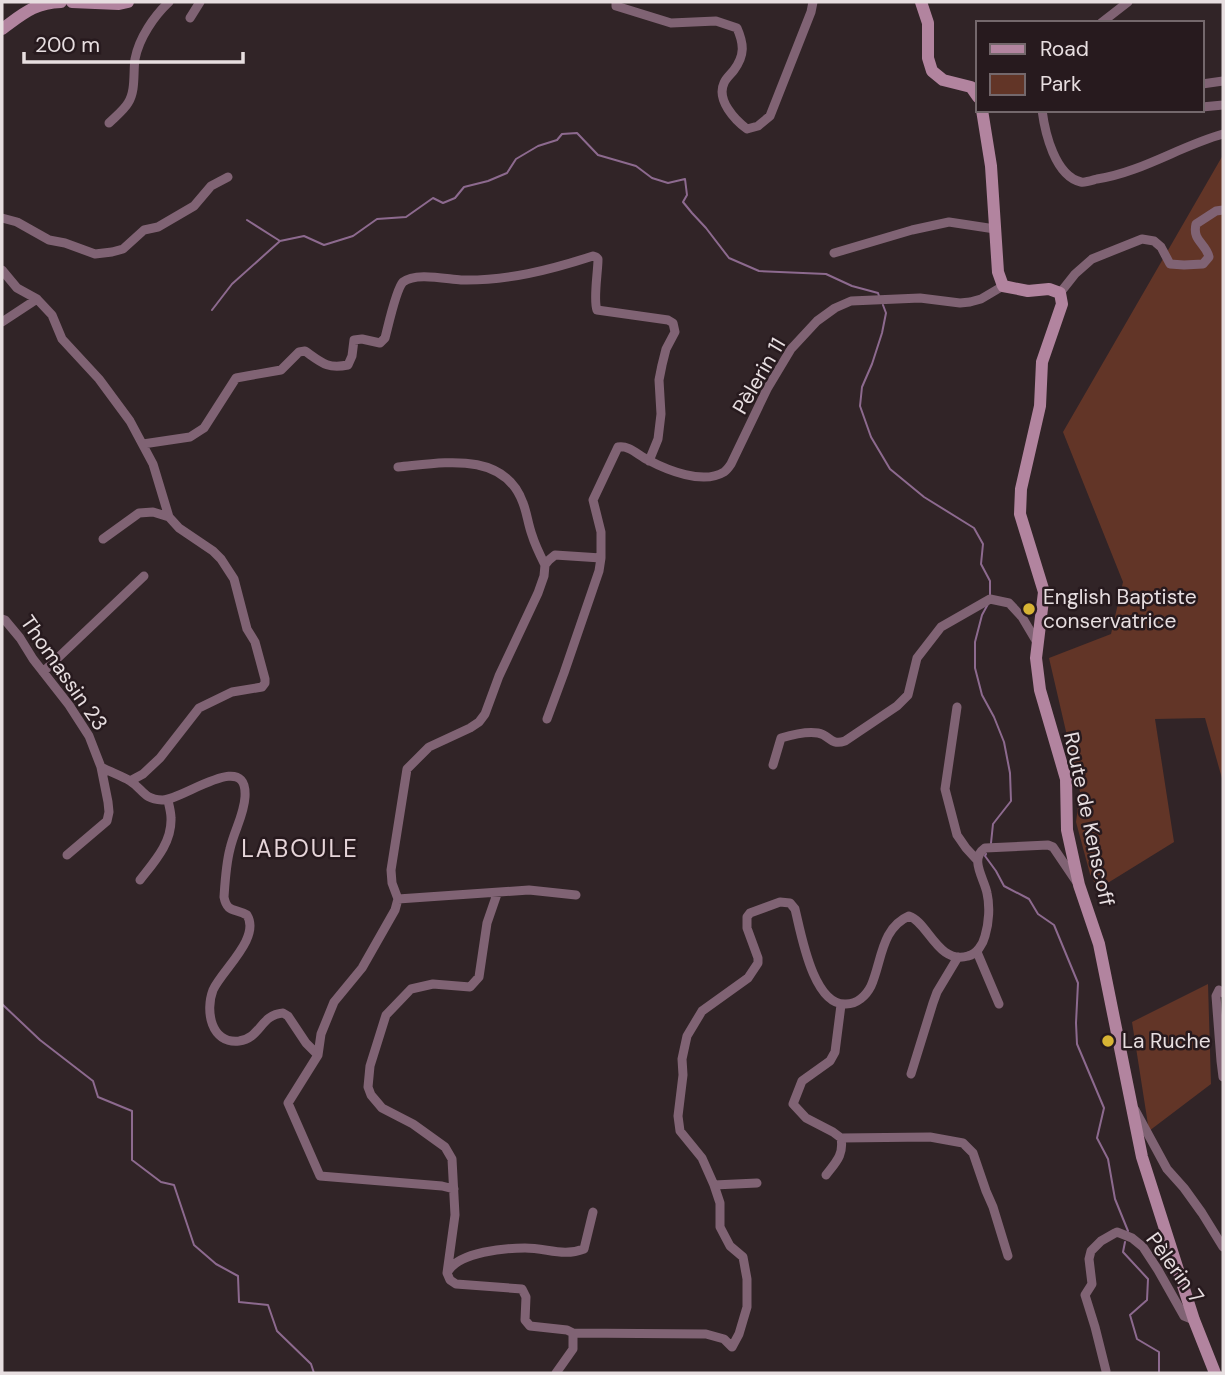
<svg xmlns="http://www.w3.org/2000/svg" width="1225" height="1375" viewBox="0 0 1225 1375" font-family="'DM Sans',sans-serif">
	<rect width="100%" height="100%" fill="#312427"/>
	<path fill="#623527" d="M 1223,155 L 1223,782 L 1205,718 L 1155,719 L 1174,842 L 1098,889 L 1090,874 L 1076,822 L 1080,792 L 1049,658 L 1111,634 L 1123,582 L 1063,432 Z
		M 1208,984 L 1211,1084 L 1149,1131 L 1132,1022 Z"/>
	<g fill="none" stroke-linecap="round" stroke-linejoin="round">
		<path stroke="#8d6a8f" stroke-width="2" d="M 247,220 L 280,241 L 304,236 L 324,245 L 353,236 L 377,219 L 406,217 L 433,198 L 443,203 L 455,198 L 464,187 L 488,181 L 507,173 L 516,159 L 538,146 L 557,140 L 562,134 L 577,133 L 598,155 L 636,166 L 652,178 L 668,183 L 685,179 L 687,195 L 683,202 L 692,213 L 706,228 L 729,258 L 759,271 L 826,274 L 852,286 L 878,293 L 879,296
			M 883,305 L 886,313 L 882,333 L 872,364 L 862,387 L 860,406 L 871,437 L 890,469 L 924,497 L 974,528 L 983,544 L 981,564 L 990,581 L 990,596
			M 212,310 L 232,284 L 280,241
			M 988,604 L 982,615 L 975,642 L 975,668 L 982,695 L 994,717 L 1004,742 L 1010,773 L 1011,801 L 993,824 L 991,843
			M 986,854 L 985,856 L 996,871 L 1004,886 L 1029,899 L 1038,914 L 1054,925 L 1078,983 L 1076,1023 L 1077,1044 L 1104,1108 L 1097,1138 L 1108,1159 L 1115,1199 L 1128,1231
			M 2,1004 L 40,1040 L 93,1081 L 98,1097 L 132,1111 L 132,1160 L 161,1182 L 174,1185 L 194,1245 L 216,1264 L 238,1276 L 239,1302 L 268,1305 L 277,1331 L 311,1364 L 314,1373
			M 1125,1242 L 1123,1252 L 1148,1279 L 1147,1300 L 1130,1315 L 1137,1339 L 1159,1352 L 1159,1373"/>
		<path stroke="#806374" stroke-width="9" d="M 616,2 L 616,6 L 671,23 L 716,21 L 737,28 C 744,44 745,55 734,70 C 731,74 726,78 724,83 C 716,100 735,120 747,129 L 758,126 L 770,116 L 811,12 L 813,2
			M 190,18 L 200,2
			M 1101,23 L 1128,2
			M 1202,84 L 1223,81
			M 1202,107 L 1223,105
			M 1042,110 C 1045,133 1055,176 1081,182 C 1085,183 1093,180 1097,179 C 1142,172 1180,146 1223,134
			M 109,123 C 115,117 124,110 128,103 C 136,91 133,72 135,59 C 139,38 154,16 169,2
			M 2,218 L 17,222 L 49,240 L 65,243 L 95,254 L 112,252 L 123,249 L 144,230 L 158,227 L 194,206 L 211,186 L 228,177
			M 834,253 L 912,230 L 949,222 L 995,229
			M 2,270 L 17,288 L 37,299
			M 1060,293 L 1075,274 L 1092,259 L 1142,239 L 1154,241 L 1161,247 L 1170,264 L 1184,265 L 1203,264 L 1209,257 C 1206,243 1192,241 1196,224 L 1216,211 L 1223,210
			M 2,322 L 37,299 L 52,315 L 62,339 L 99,379 L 130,421 L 153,464 L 169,517
			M 143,444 L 190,437 L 204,428 L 236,378 L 281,370 L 299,352 L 305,351 C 322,363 327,369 348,365 L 352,356 L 354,340 L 362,339 L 380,343 L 385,338 C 388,327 396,289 403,282 C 415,272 446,279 461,280 C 507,281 550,270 593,256 L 596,257 L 598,259 C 598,272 593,300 597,310 L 668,320 L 673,323 L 675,332 L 666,349 L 662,365 L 659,380 L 661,414 L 658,439 L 649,461
			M 398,467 C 442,463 504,450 523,503 C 527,513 528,524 532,535 C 535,545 540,555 545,565
			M 103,539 L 139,513 L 153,512 L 169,517 L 179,528 L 213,551 L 221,559 L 234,579 L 247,629 L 255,642 L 265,679 L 265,683 L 262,687 L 232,692 L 199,708 L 160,758 L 143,774 L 130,781
			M 2,619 L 5,620 L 20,638 L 33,659 L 69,705 L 89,736 L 101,767 L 108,802 L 109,812 L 107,821 L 67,855
			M 43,672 L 144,576
			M 957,707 L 945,789 L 957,835 L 966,848 L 977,860
			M 547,719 L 564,673 L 599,571 L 601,558 L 601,532 L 593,500 L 618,447 C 629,445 638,455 648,460 C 667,470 703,485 724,472 C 727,470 729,467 731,464 L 767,389 L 791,349 L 817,321 L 835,308 L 851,301 L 920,298 L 960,303 L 970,302 L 981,299 L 1003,286
			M 773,765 L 781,738 C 791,735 807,731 818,733 C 830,735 830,746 845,741 L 897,706 L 908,695 L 917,658 L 941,627 L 990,599 L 1009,603 L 1022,617 L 1038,644
			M 101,767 C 110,772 122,776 130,781 C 143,789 143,799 162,800 C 182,801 248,748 245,797 C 244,815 234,831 230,849 C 226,864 225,882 224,897 C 227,913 235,908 247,915 C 261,938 222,970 213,990 C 205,1011 211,1044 239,1041 C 261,1038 260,1015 283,1013 L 288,1016 L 306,1043 L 318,1055
			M 140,880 C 154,862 172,843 171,818 C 171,812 169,806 168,800
			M 497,894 L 487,923 L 479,977 L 470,987 L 433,984 L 411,989 L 386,1015 L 370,1066 L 368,1087 L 371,1095 L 382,1108 L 413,1124 L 445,1147 L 452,1159 L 455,1215 L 447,1273 L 450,1280 L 456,1284 L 522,1289 L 526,1297 L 525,1320 L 530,1326 L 567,1330 L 573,1333 L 706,1334 L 724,1339 L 732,1347 L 739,1334 L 747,1307 L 747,1279 L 743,1257 L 730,1246 L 720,1227 L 720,1203 L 714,1185 L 702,1158 L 680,1131 L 678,1116 L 683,1075 L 682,1059 L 687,1036 L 702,1011 L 748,978 L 758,963 L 758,958 L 747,928 L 747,917 L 750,913 L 780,902 L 790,903 L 795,909 C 801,933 813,1006 846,1004 C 857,1004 866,996 871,986 C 882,961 881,928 909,916 C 928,922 938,965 968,956 C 977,954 983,944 985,936 C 989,923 990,906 987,893 C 984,878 969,859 985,848 L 1048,845 L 1053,847 L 1076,881
			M 398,899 L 529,890 L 576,895
			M 977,952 L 999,1004
			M 1223,993 L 1219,990 L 1216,996 L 1221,1061 L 1223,1077
			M 911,1074 L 933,1003 L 937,992 L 958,957
			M 1135,1110 L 1167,1169 L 1184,1188 L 1202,1213 L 1223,1247
			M 841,1138 L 930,1137 L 963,1143 L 973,1153 L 986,1191 L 993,1207 L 1008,1256
			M 826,1175 C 836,1162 844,1155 841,1138 L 833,1132 L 806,1118 L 793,1104 L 802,1081 L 830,1061 L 835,1052 L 841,1005
			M 714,1185 L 757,1183
			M 454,1189 L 442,1186 L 320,1176 L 288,1103 L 318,1055 L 321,1034 L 334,1002 L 362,968 L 395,910 L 398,899 L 392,883 L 391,870 L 407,769 L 429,747 L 470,728 L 479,722 L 485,714 L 499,676 L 538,593 L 544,576 L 545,565 L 549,560 L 555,555 L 601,558
			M 449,1270 C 461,1252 504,1248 525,1248 C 547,1248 563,1257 584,1249 L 593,1212
			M 1106,1371 L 1095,1327 L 1085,1295 L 1092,1284 L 1089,1259 L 1091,1251 L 1101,1241 L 1115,1233 L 1117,1232 L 1132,1238 L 1143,1247 L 1158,1270 L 1184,1316 L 1194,1320
			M 556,1373 L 573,1349 L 573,1333"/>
		<path stroke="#b2849f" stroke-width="12" d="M 72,2 L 119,4 L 128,2
			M 921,2 L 928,23 L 928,58 L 932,71 L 943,80 L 971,87 L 978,97
			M 2,29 C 23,14 34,3 61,2
			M 982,110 L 991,166 L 998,272 L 1003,286 L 1028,291 L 1049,289 L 1060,293 L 1062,304 L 1042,362 L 1040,406 L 1021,489 L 1020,514 L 1044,592 L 1036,658 L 1040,690 L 1066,779 L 1067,830 L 1079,885 L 1099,944 L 1142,1157 L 1194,1320 L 1215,1373"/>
	</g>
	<g fill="#d7b434" stroke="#271a1e" stroke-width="2.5">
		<circle cx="1029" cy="609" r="7"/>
		<circle cx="1108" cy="1041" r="7"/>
	</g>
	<g text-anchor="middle" stroke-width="5" stroke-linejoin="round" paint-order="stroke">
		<g font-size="21" fill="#e7dee0" stroke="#271a1e">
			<text transform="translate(759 376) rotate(-60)" y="7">Pèlerin 11</text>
			<text transform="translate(64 673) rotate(55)" y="7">Thomassin 23</text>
			<text transform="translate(1089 819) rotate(78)" y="7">Route de Kenscoff</text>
			<text transform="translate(1175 1268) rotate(54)" y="7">Pèlerin 7</text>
		</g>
		<g font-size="21" fill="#e7dee0" stroke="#271a1e" text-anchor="start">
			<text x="1043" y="604">English Baptiste<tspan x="1043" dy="24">conservatrice</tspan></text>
			<text x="1122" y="1048">La Ruche</text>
		</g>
		<g font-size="24" letter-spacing="2" fill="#e6d5d9" stroke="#271a1e">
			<text x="300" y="857">LABOULE</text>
		</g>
	</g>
	<rect width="1225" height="1375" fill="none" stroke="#e7dee0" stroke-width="7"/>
	<rect x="976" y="21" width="228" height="91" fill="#271a1e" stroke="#74686c" stroke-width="2"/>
	<rect x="990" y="44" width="35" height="10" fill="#b2849f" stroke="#74686c" stroke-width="2"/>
	<text x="1040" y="56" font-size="21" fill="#e7dee0">Road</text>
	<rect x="990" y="74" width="35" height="21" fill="#623527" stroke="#74686c" stroke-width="2"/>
	<text x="1040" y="91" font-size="21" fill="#e7dee0">Park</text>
	<path d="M24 52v10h219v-10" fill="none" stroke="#e7dee0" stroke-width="3.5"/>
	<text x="35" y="52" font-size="21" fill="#e7dee0" stroke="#271a1e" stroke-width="5" paint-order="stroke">200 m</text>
</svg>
